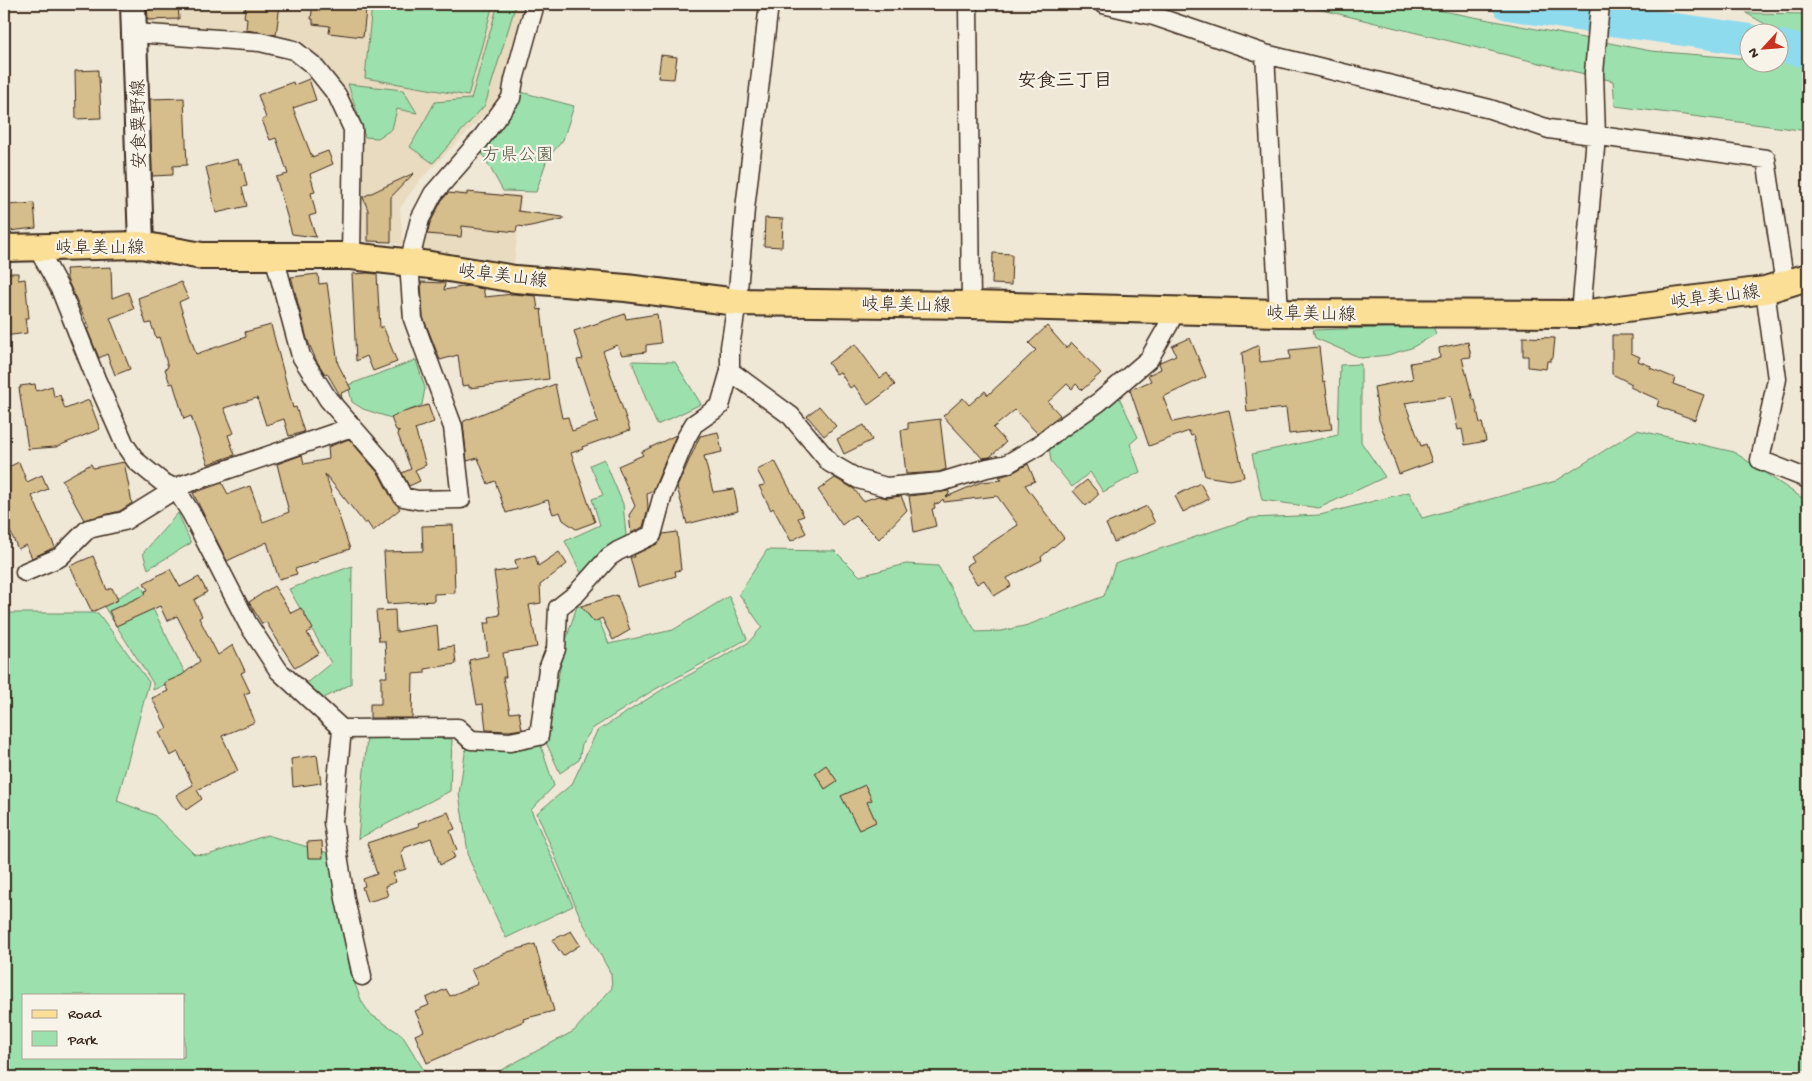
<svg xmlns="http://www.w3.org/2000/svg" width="1812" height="1081" viewBox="0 0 1812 1081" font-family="'Gochi Hand','Klee One',sans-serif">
	<rect width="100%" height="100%" fill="#f0e8d6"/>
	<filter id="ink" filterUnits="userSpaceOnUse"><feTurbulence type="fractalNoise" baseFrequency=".02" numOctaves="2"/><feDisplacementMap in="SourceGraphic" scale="10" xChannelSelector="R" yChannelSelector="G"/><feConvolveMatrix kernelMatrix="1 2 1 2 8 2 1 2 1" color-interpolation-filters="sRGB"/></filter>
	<g filter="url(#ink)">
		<path fill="#e8dbc0" d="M 143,4 L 524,4 L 499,100 L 420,180 L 400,208 L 403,245 L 359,240 L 360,134 L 347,90 L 302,47 L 143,24 Z
			M 443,191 L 522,195 L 514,264 L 417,251 L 424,221 Z"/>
		<path fill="#9ce1ad" stroke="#6c8666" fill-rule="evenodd" d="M 372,4 L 493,4 L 468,96 L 365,78 Z
			M 498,4 L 516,4 L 485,105 L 433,163 L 410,147 L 435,102 L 471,99 Z
			M 1298,4 L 1406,4 L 1651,51 L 1749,59 L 1750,62 L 1780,61 L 1808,65 L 1808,131 L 1615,106 L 1613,81 Z
			M 1746,13 L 1808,14 L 1808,42 L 1784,35 Z
			M 348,84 L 403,90 L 417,113 L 397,109 L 392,129 L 378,138 L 365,137 Z
			M 521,92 L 574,106 L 563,140 L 547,159 L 536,192 L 503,191 L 482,153 L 507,116 Z
			M 1433,326 L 1436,334 L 1411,348 L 1388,355 L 1361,358 L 1315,338 L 1313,330 Z
			M 416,360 L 425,388 L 422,405 L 391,418 L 363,409 L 352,402 L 348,385 Z
			M 632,361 L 675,362 L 701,404 L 657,425 L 646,399 Z
			M 1361,364 L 1361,442 L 1385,477 L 1319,508 L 1262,500 L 1252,454 L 1338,435 L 1340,365 Z
			M 1118,395 L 1138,437 L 1130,444 L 1140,472 L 1103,492 L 1090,472 L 1072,487 L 1051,461 L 1049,447 Z
			M 1637,430 L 1734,452 L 1808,502 L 1808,1077 L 488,1077 L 574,1031 L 612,988 L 611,974 L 581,919 L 537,813 L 572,784 L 597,731 L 665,688 L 748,643 L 762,627 L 739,594 L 767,550 L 835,551 L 860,576 L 906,564 L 938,566 L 976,632 L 1002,631 L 1028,625 L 1104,596 L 1115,564 L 1252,518 L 1320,515 L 1409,492 L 1422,518 L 1556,481 Z
			M 604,459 L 623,504 L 626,535 L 616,555 L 586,583 L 565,541 L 600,525 L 592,499 L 603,495 L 590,465 Z
			M 178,513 L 191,543 L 148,569 L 143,553 Z
			M 352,566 L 351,684 L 318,701 L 304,685 L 331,663 L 289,589 Z
			M 141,585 L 186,675 L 153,690 L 153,683 L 103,605 Z
			M 729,596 L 747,639 L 652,691 L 592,729 L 582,744 L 579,760 L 560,773 L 545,740 L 566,640 L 577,606 L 593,607 L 609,644 L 673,630 Z
			M 4,613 L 98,613 L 149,682 L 117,801 L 154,815 L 194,854 L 208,855 L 267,835 L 335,855 L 336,894 L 351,974 L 362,1002 L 370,1014 L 402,1035 L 428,1077 L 4,1077 ZM 24,995 L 184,995 L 184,1057 L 24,1057 Z
			M 367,736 L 452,739 L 450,791 L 358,839 Z
			M 539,740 L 554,786 L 531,810 L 573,906 L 506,938 L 469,859 L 459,794 L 466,747 Z"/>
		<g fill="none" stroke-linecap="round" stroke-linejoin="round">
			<path stroke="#8edbee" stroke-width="32" d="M 1508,4 C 1588,18 1669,27 1750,40
				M 1780,46 L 1808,52"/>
		</g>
		<path fill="#d6bd8c" stroke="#3b2a1e" d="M 147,4 L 178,4 L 179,19 L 148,20 Z
			M 246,4 L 280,4 L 276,35 L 246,30 L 247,18 L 244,17 Z
			M 313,4 L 363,4 L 362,9 L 366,10 L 363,37 L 329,33 L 330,26 L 313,24 L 313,19 L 311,19 Z
			M 661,55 L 677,57 L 674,79 L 658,78 Z
			M 98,70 L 98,77 L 99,77 L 101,118 L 76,119 L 75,71 Z
			M 309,79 L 316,100 L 293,108 L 312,157 L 328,151 L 333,164 L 310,174 L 315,192 L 311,193 L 316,214 L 309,216 L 316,237 L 292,234 L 276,177 L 288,174 L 276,138 L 270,140 L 262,120 L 266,118 L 258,95 L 293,82 L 294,85 Z
			M 184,98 L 187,165 L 173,166 L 173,175 L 152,176 L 150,99 Z
			M 238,159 L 239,164 L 242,164 L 247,186 L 242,187 L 247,206 L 216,213 L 206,167 Z
			M 414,173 L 391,197 L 391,242 L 368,241 L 368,210 L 363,197 Z
			M 467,192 L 520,197 L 518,211 L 563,217 L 563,219 L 526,227 L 517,226 L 516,232 L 462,226 L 461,237 L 427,234 L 430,223 L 442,200 L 448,193 L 467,195 Z
			M 34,203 L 36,228 L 9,231 L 7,205 Z
			M 765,218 L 783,219 L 782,247 L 764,246 Z
			M 993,253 L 1012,254 L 1011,285 L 992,284 Z
			M 111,267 L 112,298 L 128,292 L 134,309 L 110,318 L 130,369 L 115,375 L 107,354 L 99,358 L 87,329 L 89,328 L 67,279 L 66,269 Z
			M 4,273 L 18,273 L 18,280 L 25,279 L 29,318 L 25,318 L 27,333 L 4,336 Z
			M 368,273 L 377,274 L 380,328 L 383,326 L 397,362 L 373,371 L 367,356 L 356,361 L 352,274 Z
			M 318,274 L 319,284 L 327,283 L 338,364 L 351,389 L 341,393 L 342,399 L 327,373 L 325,374 L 316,360 L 307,339 L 292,280 L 291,277 Z
			M 181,282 L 188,298 L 179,302 L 196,354 L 246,337 L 245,332 L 271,325 L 293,408 L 296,407 L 304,432 L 289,436 L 284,419 L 266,425 L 257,398 L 224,408 L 234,433 L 228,435 L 235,455 L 208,464 L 191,416 L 184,419 L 173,383 L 170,384 L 165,369 L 168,367 L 159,337 L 156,338 L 151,323 L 146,324 L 138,298 Z
			M 421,282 L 445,283 L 444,290 L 468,286 L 483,289 L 485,297 L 513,294 L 536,296 L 538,310 L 541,309 L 549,379 L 469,388 L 469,385 L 462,386 L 458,355 L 440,360 L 423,317 Z
			M 625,314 L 626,319 L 657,314 L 661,343 L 646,345 L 646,352 L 622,355 L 617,345 L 603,351 L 630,430 L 582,447 L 583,449 L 571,453 L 595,522 L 576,529 L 563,520 L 560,512 L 553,514 L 548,500 L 506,513 L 495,481 L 488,484 L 478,458 L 467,461 L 463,423 L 464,421 L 555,384 L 562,418 L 568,417 L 572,431 L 598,422 L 577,360 L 583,359 L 574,331 Z
			M 1047,326 L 1066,348 L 1072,343 L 1101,373 L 1082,390 L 1076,384 L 1072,389 L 1067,384 L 1048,402 L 1060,415 L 1037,433 L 1015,410 L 993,428 L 1006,442 L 990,457 L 982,458 L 943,416 L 963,398 L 969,405 L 985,391 L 988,395 L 1036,350 L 1029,343 Z
			M 1612,335 L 1631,335 L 1631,353 L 1640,357 L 1638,361 L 1651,366 L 1650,368 L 1675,378 L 1673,384 L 1704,395 L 1695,420 L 1657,406 L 1659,400 L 1630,387 L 1632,384 L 1612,374 Z
			M 1523,337 L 1555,338 L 1553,358 L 1551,358 L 1551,361 L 1547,361 L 1546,369 L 1528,367 L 1528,356 L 1523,356 Z
			M 1190,338 L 1206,377 L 1163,397 L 1173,422 L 1229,410 L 1244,477 L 1230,480 L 1205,476 L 1194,435 L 1191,436 L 1189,431 L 1149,446 L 1130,390 L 1151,381 L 1148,375 L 1161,369 L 1159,363 L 1160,362 L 1176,355 L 1172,346 Z
			M 1468,342 L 1471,357 L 1462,358 L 1473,400 L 1475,400 L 1480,423 L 1482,422 L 1486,441 L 1465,445 L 1462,429 L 1458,430 L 1451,396 L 1405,403 L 1421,446 L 1426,444 L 1432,462 L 1399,474 L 1379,420 L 1374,387 L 1413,379 L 1410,363 L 1440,358 L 1439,348 Z
			M 855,344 L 880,378 L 887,373 L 895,385 L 868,405 L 854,385 L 850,388 L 840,372 L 836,374 L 828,363 Z
			M 1259,345 L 1260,362 L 1290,359 L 1289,350 L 1319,347 L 1323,382 L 1325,381 L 1332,429 L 1289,434 L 1286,408 L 1247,412 L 1242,353 Z
			M 35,384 L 36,391 L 52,386 L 54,397 L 60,395 L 65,409 L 89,400 L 100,429 L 56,447 L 28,449 L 19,388 L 21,388 L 20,386 Z
			M 428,405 L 434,422 L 415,429 L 426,465 L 415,470 L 420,481 L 409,486 L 402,473 L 411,469 L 397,432 L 400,431 L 396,430 L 391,418 L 400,413 Z
			M 819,406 L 836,426 L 824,436 L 807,416 Z
			M 940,419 L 946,469 L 939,472 L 906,474 L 901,430 L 908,429 L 908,423 Z
			M 864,425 L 872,440 L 844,454 L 837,439 Z
			M 718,432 L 722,452 L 704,456 L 713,492 L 734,489 L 738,511 L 687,524 L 677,487 L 700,436 Z
			M 676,435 L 653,491 L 647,494 L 648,508 L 643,527 L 631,533 L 629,515 L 635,506 L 618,466 L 643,455 L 641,452 Z
			M 349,439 L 379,474 L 390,495 L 400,509 L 373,531 L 367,522 L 365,524 L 325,474 L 350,549 L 318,559 L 319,561 L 295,569 L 297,574 L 279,579 L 267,542 L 227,561 L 193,493 L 222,483 L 228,494 L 250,486 L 263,522 L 289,512 L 277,464 L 302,455 L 304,464 L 329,459 L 328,447 Z
			M 775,461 L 804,516 L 798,518 L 806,533 L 791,541 L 773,508 L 771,510 L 759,486 L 765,485 L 757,470 Z
			M 19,462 L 27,482 L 42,475 L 48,489 L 32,496 L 55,547 L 32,558 L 26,545 L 18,549 L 4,518 L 4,469 Z
			M 124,462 L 132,503 L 120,511 L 84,520 L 62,480 L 91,464 L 93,468 Z
			M 1028,464 L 1035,481 L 1025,485 L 1064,538 L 1041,557 L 1042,560 L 1007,578 L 1011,586 L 994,596 L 984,580 L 977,584 L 966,566 L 974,561 L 971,556 L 1018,525 L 997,496 L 944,502 L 943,499 L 939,503 L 934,504 L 935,508 L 932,509 L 936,526 L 914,532 L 909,496 L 949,491 L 949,494 L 946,497 L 981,482 L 1002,480 L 999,477 L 1012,473 Z
			M 835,478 L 854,489 L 863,501 L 878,496 L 887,498 L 901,496 L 907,510 L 879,539 L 855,515 L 842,525 L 818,490 Z
			M 1087,480 L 1099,494 L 1086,506 L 1073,491 Z
			M 1200,483 L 1209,499 L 1183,512 L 1175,496 Z
			M 1147,506 L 1155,523 L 1114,542 L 1106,524 Z
			M 453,525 L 455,593 L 434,594 L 434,601 L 387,604 L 384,552 L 423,551 L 422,526 Z
			M 677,532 L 681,570 L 675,571 L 676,576 L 638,587 L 630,557 L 635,557 L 634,555 L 657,544 L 660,541 L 663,534 Z
			M 559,552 L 567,564 L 540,585 L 541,603 L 529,605 L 537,647 L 503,653 L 506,677 L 503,677 L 510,713 L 519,712 L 522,729 L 509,731 L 486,730 L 483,704 L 477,705 L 469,660 L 488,656 L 484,623 L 490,623 L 489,617 L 500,615 L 494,572 L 517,569 L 515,560 L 535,555 L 538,566 Z
			M 93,556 L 107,590 L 112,588 L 118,600 L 92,612 L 70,566 Z
			M 170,569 L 180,587 L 199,577 L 207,592 L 194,600 L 202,616 L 199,618 L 218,655 L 233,645 L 245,671 L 241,673 L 250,692 L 244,694 L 255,722 L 222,736 L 238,771 L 197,790 L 202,799 L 186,810 L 176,795 L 193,785 L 178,752 L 170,756 L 159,732 L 167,728 L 152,698 L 168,691 L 164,683 L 182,675 L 200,661 L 177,616 L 167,621 L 160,606 L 116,626 L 109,611 L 146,594 L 145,591 L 148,590 L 144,583 Z
			M 274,586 L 291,613 L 301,608 L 313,629 L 307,633 L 319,653 L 295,668 L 266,622 L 262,624 L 249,602 Z
			M 617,595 L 630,630 L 613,640 L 602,618 L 594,622 L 581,606 Z
			M 395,610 L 396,632 L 437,625 L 439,648 L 454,646 L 456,664 L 425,669 L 425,673 L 413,674 L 412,718 L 370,718 L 370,704 L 381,704 L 381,677 L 387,677 L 385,641 L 379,641 L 376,611 Z
			M 317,755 L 321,783 L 293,787 L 291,759 Z
			M 826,765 L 837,781 L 825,789 L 815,773 Z
			M 865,785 L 872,800 L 867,802 L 876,822 L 859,830 L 841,796 Z
			M 448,812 L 455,829 L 450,831 L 457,850 L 452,852 L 455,857 L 440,865 L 431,838 L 404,848 L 404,850 L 401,852 L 406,869 L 393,873 L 396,882 L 385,886 L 388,896 L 367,902 L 362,887 L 365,886 L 363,879 L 377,874 L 367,843 L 419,826 L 418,823 Z
			M 322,841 L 323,858 L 308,858 L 307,842 Z
			M 571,931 L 580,945 L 563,956 L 552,940 Z
			M 535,944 L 554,1011 L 523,1019 L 524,1021 L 427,1063 L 415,1035 L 424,1031 L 415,1011 L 429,1005 L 426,998 L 446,989 L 450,996 L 478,984 L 471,969 L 508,952 Z"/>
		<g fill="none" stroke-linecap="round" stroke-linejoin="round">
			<g stroke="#3b2a1e" stroke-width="21">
				<path id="minor" d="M 968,4 L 971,305
					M 1103,4 L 1154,16 L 1265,54 L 1490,109 L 1549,129 L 1766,159 L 1785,285
					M 135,33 L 260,42 L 294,50 L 313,65 L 337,95 L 353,129 L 351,256
					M 1265,54 L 1279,313
					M 37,247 L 61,291 L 96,379 L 125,445 L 136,461 L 162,482 L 176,489 L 191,513 L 248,624 L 279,671 L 342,729 L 458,728 L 471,740 L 510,742 L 539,736 L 548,669 L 556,649 L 558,608 L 576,594 L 609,557 L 618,551 L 652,535 L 663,494 L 686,438 L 694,424 L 720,406 L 730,371 L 730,347 L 737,302 L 745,209 L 769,4
					M 274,256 L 301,356 L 328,399 L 388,468 L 403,497 L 418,500 L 461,499 L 453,427 L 413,319 L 409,263 L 420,219 L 433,194 L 480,140 L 511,98 L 514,80 L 535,4
					M 1765,290 L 1777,379 L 1760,460 L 1808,479
					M 1581,314 L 1596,136 L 1594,73 L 1600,4
					M 730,371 L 791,416 L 830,463 L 858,479 L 886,487 L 941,482 L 987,468 L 1007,464 L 1038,446 L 1054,433 L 1099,402 L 1149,359 L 1169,324 L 1175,310
					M 25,572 L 60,557 L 88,529 L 124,521 L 182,485 L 352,427
					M 342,729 L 333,822 L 345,899 L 362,976"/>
			</g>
			<g stroke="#3b2a1e" stroke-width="28">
				<path id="secondary" d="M 133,4 L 141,245"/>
			</g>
			<g stroke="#3b2a1e" stroke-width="30">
				<path id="primary" d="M 4,248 L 141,245 L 202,256 L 351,256 L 430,265 L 515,279 L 626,288 L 737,302 L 971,305 L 1279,313 L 1581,314 L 1765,290 L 1808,277"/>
			</g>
			<use href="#minor" stroke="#f7f3e8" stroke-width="18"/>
			<use href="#secondary" stroke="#f7f3e8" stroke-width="24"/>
			<use href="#primary" stroke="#fbdf96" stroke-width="26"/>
		</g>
	</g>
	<g text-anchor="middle" stroke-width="4.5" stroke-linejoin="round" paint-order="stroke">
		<g font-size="18" fill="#3b2a1e" stroke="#f7f3e8">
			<text transform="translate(138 124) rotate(-91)" y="6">安食粟野線</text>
			<text x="100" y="253">岐阜美山線</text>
			<text transform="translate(503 275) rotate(7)" y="6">岐阜美山線</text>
			<text transform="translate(1715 296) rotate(-7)" y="6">岐阜美山線</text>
			<text transform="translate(906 304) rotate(1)" y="6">岐阜美山線</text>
			<text transform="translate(1311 313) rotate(1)" y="6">岐阜美山線</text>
		</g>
		<g font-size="18" fill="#535842" stroke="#f7f3e8">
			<text x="518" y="160">方県公園</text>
		</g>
		<g font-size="19" font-weight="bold" fill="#3b2a1e" stroke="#f7f3e8">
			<text x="1065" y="86">安食三丁目</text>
		</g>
	</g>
	<rect width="1812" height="1081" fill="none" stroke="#f7f3e8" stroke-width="20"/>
	<rect x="10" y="10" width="1792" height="1061" fill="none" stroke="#3b2a1e" stroke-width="2" filter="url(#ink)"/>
	<rect x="22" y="994" width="162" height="65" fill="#f7f3e8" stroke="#aca397"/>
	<rect x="32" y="1010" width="25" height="8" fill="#fbdf96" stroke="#aca397"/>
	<text x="68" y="1018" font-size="15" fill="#3b2a1e">Road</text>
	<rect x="32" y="1031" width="25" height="15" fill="#9ce1ad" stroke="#aca397"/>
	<text x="68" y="1044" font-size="15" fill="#3b2a1e">Park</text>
	<g transform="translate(1764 48) rotate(244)"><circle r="24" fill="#f7f3e8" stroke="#aca397"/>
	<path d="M0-4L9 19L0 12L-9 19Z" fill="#c8321e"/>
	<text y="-8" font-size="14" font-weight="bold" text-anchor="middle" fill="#3b2a1e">N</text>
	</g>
</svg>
